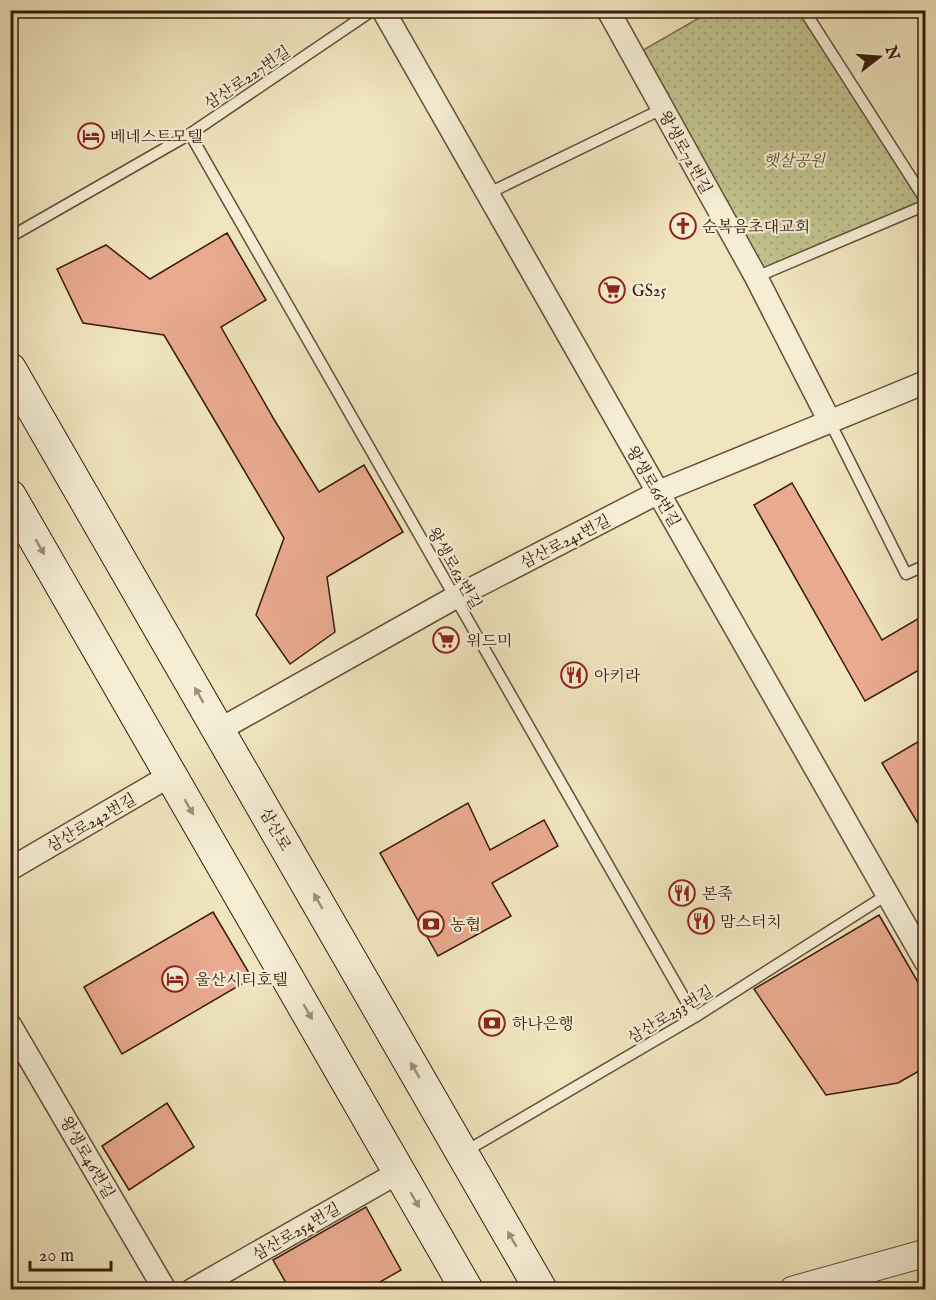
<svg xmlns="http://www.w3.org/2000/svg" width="936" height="1300" viewBox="0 0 936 1300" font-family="'IM FELL English','Noto Serif KR',serif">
	<defs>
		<pattern id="park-dots" width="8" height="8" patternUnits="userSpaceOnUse" patternTransform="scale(1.5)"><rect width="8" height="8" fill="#c0c28d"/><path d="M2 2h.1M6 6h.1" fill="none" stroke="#a6a678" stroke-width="1.8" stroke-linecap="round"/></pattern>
	</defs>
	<rect width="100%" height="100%" fill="#f0e5be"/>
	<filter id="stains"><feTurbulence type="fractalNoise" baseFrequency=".00333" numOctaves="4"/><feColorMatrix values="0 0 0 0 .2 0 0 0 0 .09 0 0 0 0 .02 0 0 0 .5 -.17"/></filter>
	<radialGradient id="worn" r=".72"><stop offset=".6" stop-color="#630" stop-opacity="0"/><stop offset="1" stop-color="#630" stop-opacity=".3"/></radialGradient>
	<path fill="url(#park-dots)" stroke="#7c6e4d" stroke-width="1.5" d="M 711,11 L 804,11 L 925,201 L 756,277 L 633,56 Z"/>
	<path fill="#e9aa8f" stroke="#391a0d" stroke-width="1.5" d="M 227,233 L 266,300 L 221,327 L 275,421 L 319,492 L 364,465 L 403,532 L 327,577 L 335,632 L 290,664 L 256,615 L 284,538 L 218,426 L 164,335 L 83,323 L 57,269 L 106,245 L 150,279 Z
		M 792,483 L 882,640 L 926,614 L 926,666 L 865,701 L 754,505 Z
		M 926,737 L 926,837 L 882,763 Z
		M 468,803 L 490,850 L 544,820 L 558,846 L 492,883 L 511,916 L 438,956 L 380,853 Z
		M 213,912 L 252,978 L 122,1054 L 84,987 Z
		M 879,915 L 926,996 L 926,1067 L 898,1083 L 826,1095 L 754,989 Z
		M 167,1103 L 194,1147 L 129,1190 L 102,1146 Z
		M 366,1207 L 401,1270 L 366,1290 L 290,1290 L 273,1260 Z"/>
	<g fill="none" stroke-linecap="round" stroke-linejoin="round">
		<g stroke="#674d39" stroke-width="13">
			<path id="service" d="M 804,10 L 926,201
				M 190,134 L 695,1017
				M 487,194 L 662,109
				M 10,237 L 190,134 L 373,10
				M 756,277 L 926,205
				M 830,422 L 906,574 L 926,565
				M 466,1151 L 695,1017 L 888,894"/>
		</g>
		<g stroke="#674d39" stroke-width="25">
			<path id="minor" d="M 383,10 L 926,962
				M 608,10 L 756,277 L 830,422
				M 219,730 L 454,598 L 661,491 L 926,382
				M 10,869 L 171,775
				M 10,1025 L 165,1290
				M 192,1290 L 399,1172"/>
		</g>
		<g stroke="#674d39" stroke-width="29">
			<path id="tertiary" d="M 793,1290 L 926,1253"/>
		</g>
		<g stroke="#391a0d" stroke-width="34">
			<path id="secondary" d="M 10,369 L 541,1290
				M 10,496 L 467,1290"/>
		</g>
		<use href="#service" stroke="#f5eed5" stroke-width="10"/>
		<use href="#minor" stroke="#f5eed5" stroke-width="22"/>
		<use href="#tertiary" stroke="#f5eed5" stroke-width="27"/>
		<use href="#secondary" stroke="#f5eed5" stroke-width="32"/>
	</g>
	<defs><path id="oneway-solid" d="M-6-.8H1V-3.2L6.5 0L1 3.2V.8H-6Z" transform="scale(1.5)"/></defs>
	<g fill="#a08f7b">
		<use href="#oneway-solid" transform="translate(40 547) rotate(60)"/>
		<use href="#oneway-solid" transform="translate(199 695) rotate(-120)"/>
		<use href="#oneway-solid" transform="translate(189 807) rotate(60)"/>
		<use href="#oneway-solid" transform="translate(318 901) rotate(-120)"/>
		<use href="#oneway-solid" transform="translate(308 1012) rotate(60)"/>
		<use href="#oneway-solid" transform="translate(415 1070) rotate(-120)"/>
		<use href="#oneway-solid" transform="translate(415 1200) rotate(60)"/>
		<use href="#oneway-solid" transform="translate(512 1239) rotate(-120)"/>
	</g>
	<defs>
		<g id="hotel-ring" transform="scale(1.35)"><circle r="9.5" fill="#f5eed5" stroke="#8f2418" stroke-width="1.5"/><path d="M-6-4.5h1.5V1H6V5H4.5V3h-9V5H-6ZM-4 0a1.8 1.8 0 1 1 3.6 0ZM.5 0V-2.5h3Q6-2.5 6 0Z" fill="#8f2418"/></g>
		<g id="church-ring" transform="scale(1.35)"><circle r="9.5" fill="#f5eed5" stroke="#8f2418" stroke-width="1.5"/><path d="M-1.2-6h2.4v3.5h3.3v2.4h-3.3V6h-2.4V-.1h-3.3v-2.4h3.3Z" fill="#8f2418"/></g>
		<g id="supermarket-ring" transform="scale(1.35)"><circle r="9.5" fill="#f5eed5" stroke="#8f2418" stroke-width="1.5"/><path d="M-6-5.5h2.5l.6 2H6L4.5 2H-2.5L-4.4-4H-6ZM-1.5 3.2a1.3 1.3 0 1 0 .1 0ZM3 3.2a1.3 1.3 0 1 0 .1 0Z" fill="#8f2418"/></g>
		<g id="restaurant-ring" transform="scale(1.35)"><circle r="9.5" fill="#f5eed5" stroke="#8f2418" stroke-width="1.5"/><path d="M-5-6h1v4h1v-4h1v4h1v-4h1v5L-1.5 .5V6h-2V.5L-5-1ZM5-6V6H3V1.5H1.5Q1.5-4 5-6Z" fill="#8f2418"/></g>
		<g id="bank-ring" transform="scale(1.35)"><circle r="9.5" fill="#f5eed5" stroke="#8f2418" stroke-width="1.5"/><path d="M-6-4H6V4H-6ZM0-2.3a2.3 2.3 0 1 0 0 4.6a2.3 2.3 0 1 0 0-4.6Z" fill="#8f2418"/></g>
	</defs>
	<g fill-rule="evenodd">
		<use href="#hotel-ring" x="91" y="136"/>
		<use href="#church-ring" x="683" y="226"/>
		<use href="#supermarket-ring" x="612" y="290"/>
		<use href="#supermarket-ring" x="446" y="640"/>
		<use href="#restaurant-ring" x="574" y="675"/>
		<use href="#restaurant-ring" x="682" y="893"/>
		<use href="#restaurant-ring" x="701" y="921"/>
		<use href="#bank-ring" x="431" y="924"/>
		<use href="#hotel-ring" x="175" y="979"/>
		<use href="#bank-ring" x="492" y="1023"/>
	</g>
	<g text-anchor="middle" stroke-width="4.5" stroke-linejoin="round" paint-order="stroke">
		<g font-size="16" fill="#391a0d" stroke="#f5eed5">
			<text transform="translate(247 77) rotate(-34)" y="6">삼산로227번길</text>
			<text transform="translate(686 152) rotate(61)" y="6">왕생로72번길</text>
			<text transform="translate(654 486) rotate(60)" y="6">왕생로66번길</text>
			<text transform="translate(565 541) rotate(-27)" y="6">삼산로241번길</text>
			<text transform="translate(455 568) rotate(60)" y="6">왕생로62번길</text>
			<text transform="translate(91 822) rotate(-30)" y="6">삼산로242번길</text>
			<text transform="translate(276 829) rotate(60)" y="6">삼산로</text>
			<text transform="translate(670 1014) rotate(-31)" y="6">삼산로253번길</text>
			<text transform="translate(88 1157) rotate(60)" y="6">왕생로46번길</text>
			<text transform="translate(296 1231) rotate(-30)" y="6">삼산로254번길</text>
		</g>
		<g font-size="16" fill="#391a0d" stroke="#f5eed5" text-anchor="start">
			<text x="110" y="142">베네스트모텔</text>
			<text x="702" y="232">순복음초대교회</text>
			<text x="632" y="296">GS25</text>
			<text x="466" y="646">위드미</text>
			<text x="594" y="681">아키라</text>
			<text x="702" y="899">본죽</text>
			<text x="720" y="927">맘스터치</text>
			<text x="450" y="930">농협</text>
			<text x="195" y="985">울산시티호텔</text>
			<text x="512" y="1029">하나은행</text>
		</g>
		<g font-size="16" font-style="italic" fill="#624c33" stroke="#f5eed5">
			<text x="794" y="166">햇살공원</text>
		</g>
	</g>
	<rect width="936" height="1300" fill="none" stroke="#f0e5be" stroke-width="36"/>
	<rect x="12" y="12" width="912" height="1276" fill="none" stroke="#391a0d" stroke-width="3"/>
	<rect x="18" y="18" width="900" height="1264" fill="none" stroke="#391a0d" stroke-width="1.5"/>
	<g transform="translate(879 57) rotate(73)" stroke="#f5eed5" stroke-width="4.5" paint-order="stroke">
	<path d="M0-4.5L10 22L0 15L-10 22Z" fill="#391a0d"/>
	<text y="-9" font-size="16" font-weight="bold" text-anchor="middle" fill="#391a0d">N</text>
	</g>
	<path d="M30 1261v9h81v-9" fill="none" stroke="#391a0d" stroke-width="3"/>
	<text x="39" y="1261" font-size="18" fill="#391a0d" stroke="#f5eed5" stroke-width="4.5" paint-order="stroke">20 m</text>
	<rect width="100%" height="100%" filter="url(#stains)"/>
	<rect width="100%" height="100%" fill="url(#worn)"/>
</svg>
